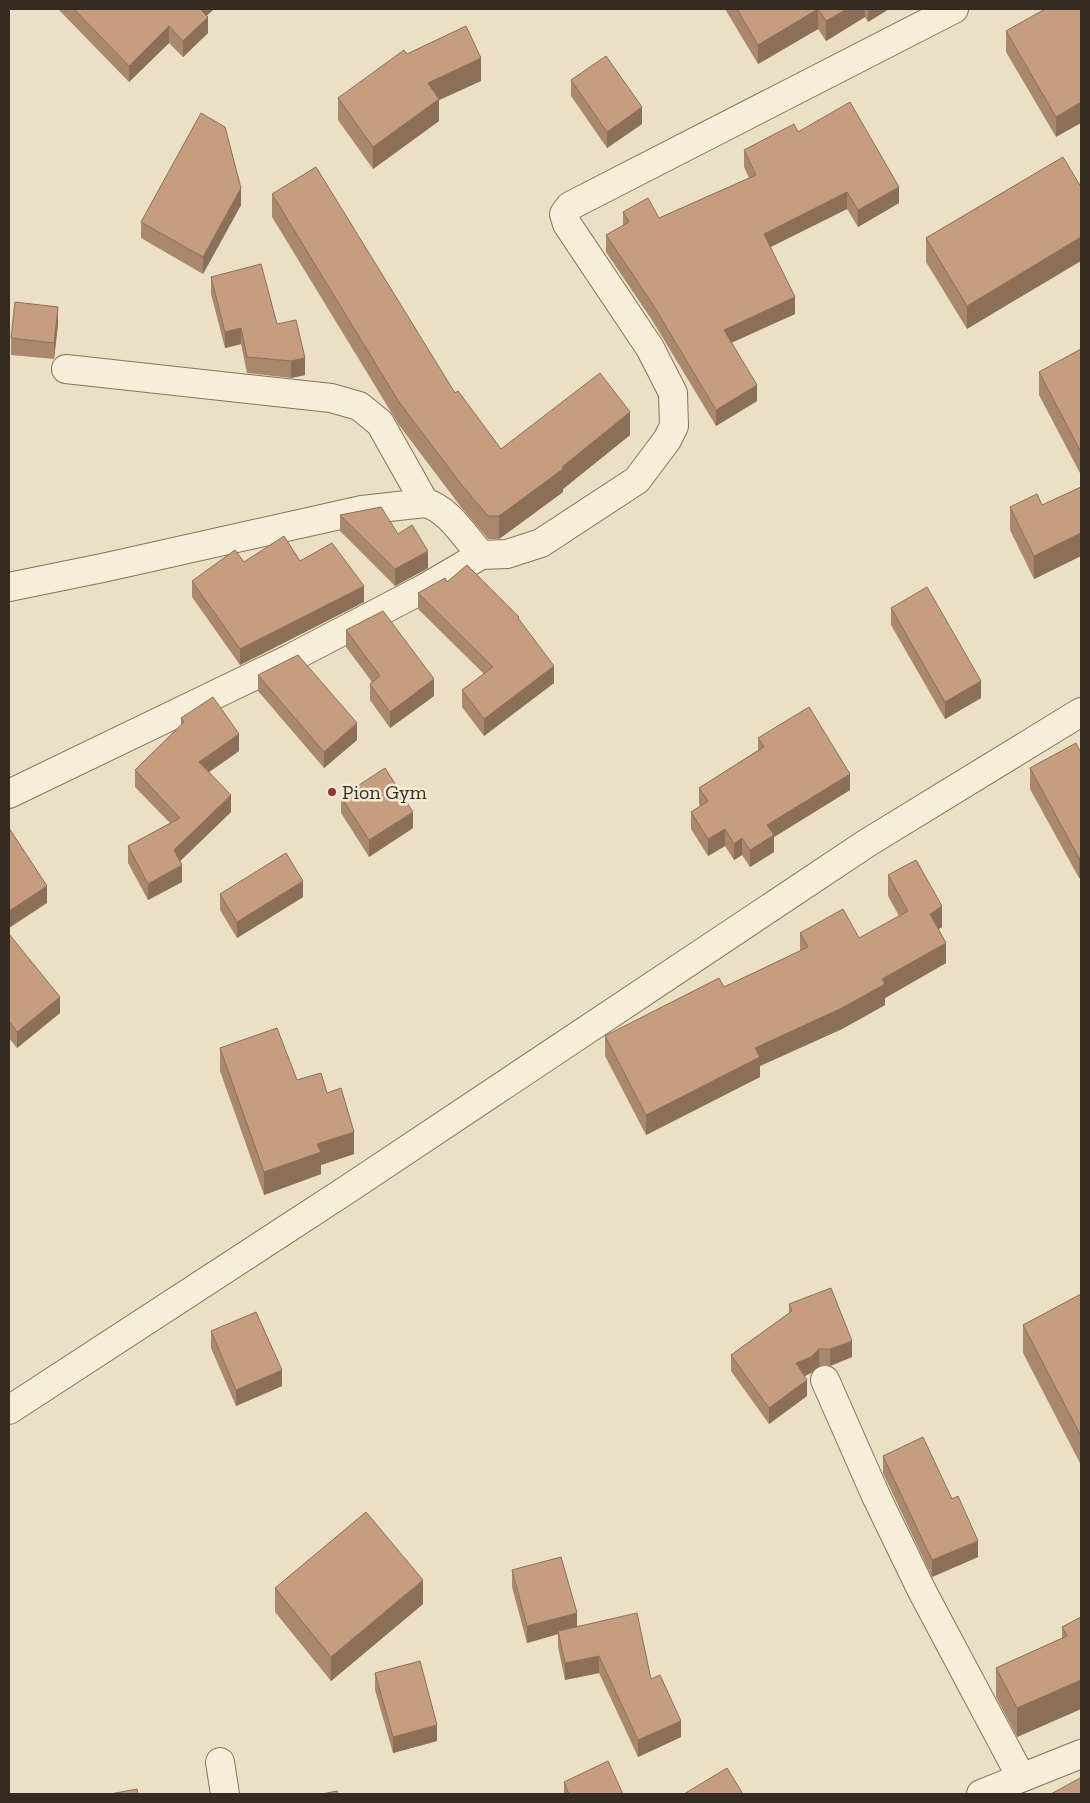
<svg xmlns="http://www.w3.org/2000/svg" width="1090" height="1803" viewBox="0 0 1090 1803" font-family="'Zilla Slab',serif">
	<rect width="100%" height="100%" fill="#ebe0c6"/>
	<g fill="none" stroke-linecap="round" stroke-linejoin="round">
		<g stroke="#84735d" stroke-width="30">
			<path id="minor" d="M 66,369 L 331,398 L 359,406 L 380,423 L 425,503
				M 9,587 L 107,567 L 362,510 L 425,503 C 448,508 465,537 481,555
				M 9,794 L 289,659 L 423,589 L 481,555 L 507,554 L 541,543 L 637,480 L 667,440 L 674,426 L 673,393 L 650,348 L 567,224 L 564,214 L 570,206 L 954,9
				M 825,1380 L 876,1496 L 922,1591 L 1021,1777
				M 9,1410 L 348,1189 L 867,843 L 1081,712
				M 220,1762 L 225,1794
				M 981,1794 L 1081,1754"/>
		</g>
		<use href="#minor" stroke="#f6eed8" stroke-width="28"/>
	</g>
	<path fill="#aa886d" d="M 58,9 L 214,9 L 207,15 L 208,33 L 183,57 L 169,43 L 129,82 Z
		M 725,9 L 889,9 L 868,22 L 865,17 L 826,41 L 818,29 L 758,64 Z
		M 1081,9 L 1056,137 L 1006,52 L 1006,31 Z
		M 407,54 L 481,81 L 439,100 L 439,121 L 373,169 L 338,120 L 338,98 Z
		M 571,80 L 642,124 L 607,148 L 571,96 Z
		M 798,132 L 899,203 L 858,227 L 847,209 L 771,247 L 795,314 L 731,343 L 757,401 L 716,426 L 652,320 L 606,252 L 606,235 L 623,226 L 623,212 L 659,218 L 749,178 L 744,167 L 744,150 Z
		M 1063,157 L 967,329 L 926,262 L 926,238 Z
		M 272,194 L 455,393 L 501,449 L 630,435 L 563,489 L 563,492 L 499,539 L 488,539 L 461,507 L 399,425 L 272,217 Z
		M 241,205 L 203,274 L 141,238 L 141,222 Z
		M 211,277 L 277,324 L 305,375 L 291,378 L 247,373 L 241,344 L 225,348 L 211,294 Z
		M 58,324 L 54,359 L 11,355 L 11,338 Z
		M 1081,349 L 1081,475 L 1039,395 L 1039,372 Z
		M 1081,487 L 1081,556 L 1034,579 L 1010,530 L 1010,507 L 1042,505 Z
		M 340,515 L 398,534 L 428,568 L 395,586 L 340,531 Z
		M 300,561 L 364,602 L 240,665 L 192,597 L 192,581 L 244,562 Z
		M 447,582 L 519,620 L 554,683 L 484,736 L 462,707 L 462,690 L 484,674 L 418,609 L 418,593 Z
		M 891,608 L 981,698 L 945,719 L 891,625 Z
		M 346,630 L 434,696 L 390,728 L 370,700 L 370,684 L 372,682 L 346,647 Z
		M 258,675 L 357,740 L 324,768 L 258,691 Z
		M 181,718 L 239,751 L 209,772 L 231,812 L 180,861 L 182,882 L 148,900 L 128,863 L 128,846 L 170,823 L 135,787 L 135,770 L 181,725 Z
		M 758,738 L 850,790 L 774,837 L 774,852 L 750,867 L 742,855 L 734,860 L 725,846 L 708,856 L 691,829 L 691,812 L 700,806 L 699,804 L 699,788 L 758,750 Z
		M 1081,750 L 1081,877 L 1079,878 L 1030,789 L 1030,768 Z
		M 341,797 L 413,828 L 369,857 L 341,813 Z
		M 888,875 L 942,927 L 938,929 L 946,963 L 885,998 L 885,1005 L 842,1029 L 760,1066 L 760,1077 L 646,1135 L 605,1056 L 605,1036 L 724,987 L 800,951 L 800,933 L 859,938 L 899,916 L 888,896 Z
		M 220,894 L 303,897 L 237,938 L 220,910 Z
		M 9,934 L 60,1013 L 17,1048 L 9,1038 Z
		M 220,1048 L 327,1093 L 354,1154 L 321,1165 L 321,1174 L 264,1195 L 220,1071 Z
		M 1081,1294 L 1081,1465 L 1023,1353 L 1023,1325 Z
		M 789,1304 L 852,1357 L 830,1366 L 819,1366 L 811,1373 L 805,1376 L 807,1396 L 769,1424 L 731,1371 L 731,1355 L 789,1313 Z
		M 211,1331 L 282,1386 L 236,1406 L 211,1348 Z
		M 883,1456 L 978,1557 L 932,1577 L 883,1473 Z
		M 512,1570 L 577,1627 L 651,1679 L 681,1737 L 638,1757 L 599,1673 L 565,1680 L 558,1647 L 558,1634 L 527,1643 L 512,1587 Z
		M 275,1588 L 423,1604 L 331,1681 L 275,1612 Z
		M 1081,1617 L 1081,1709 L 1017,1737 L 996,1697 L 996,1668 L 1062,1638 L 1062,1627 Z
		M 375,1673 L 437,1741 L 393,1753 L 375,1690 Z
		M 564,1782 L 623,1794 L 564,1794 Z"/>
	<path fill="#8b6f59" d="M 199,9 L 214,9 L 199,23 Z
		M 818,9 L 818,29 L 758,64 L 758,45 Z
		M 847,9 L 865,9 L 865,17 L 826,41 L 826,21 Z
		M 868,9 L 889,9 L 868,22 Z
		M 208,17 L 208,33 L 183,57 L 183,41 Z
		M 169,26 L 169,43 L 129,82 L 129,66 Z
		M 481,58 L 481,81 L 439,100 L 439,121 L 373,169 L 373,147 L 428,83 Z
		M 1081,102 L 1081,123 L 1056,137 L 1056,117 Z
		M 642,107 L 642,124 L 607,148 L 607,132 Z
		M 899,187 L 899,203 L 858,227 L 858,210 Z
		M 241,188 L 241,205 L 203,274 L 203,257 Z
		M 847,192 L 847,209 L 764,250 L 764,234 Z
		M 1081,237 L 1081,261 L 967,329 L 967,306 Z
		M 795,297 L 795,314 L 724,346 L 724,330 Z
		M 58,307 L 58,324 L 54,359 L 54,343 Z
		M 241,328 L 241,344 L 225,348 L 225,332 Z
		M 305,358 L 305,375 L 291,378 L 291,361 Z
		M 757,385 L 757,401 L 716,426 L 716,410 Z
		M 630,412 L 630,435 L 563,489 L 563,492 L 499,539 L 499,516 L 562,467 Z
		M 1081,533 L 1081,556 L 1034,579 L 1034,556 Z
		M 428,551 L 428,568 L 395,586 L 395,569 Z
		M 364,586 L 364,602 L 240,665 L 240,649 Z
		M 554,666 L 554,683 L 484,736 L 484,719 Z
		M 434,679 L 434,696 L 390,728 L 390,712 Z
		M 981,681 L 981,698 L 945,719 L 945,702 Z
		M 357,723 L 357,740 L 324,768 L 324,752 Z
		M 239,734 L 239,751 L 199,779 L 199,762 Z
		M 850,774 L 850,790 L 774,837 L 774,852 L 750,867 L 750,850 L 767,825 Z
		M 231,795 L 231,812 L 174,867 L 174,850 Z
		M 413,812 L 413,828 L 369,857 L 369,840 Z
		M 725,829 L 725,846 L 708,856 L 708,839 Z
		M 742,838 L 742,855 L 734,860 L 734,844 Z
		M 1081,856 L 1081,877 L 1079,878 L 1079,858 Z
		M 182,865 L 182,882 L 148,900 L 148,884 Z
		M 303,881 L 303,897 L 237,938 L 237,922 Z
		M 47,886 L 47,903 L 9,928 L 9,911 Z
		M 942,906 L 942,927 L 930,934 L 930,914 Z
		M 946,943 L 946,963 L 885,998 L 885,1005 L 842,1029 L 760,1066 L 760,1077 L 646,1135 L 646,1115 L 755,1048 L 882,979 Z
		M 60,997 L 60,1013 L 17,1048 L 17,1032 Z
		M 354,1132 L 354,1154 L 321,1165 L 321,1174 L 264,1195 L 264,1172 L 317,1144 Z
		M 852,1341 L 852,1357 L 830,1366 L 830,1349 Z
		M 819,1349 L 819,1366 L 811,1373 L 796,1380 L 796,1363 Z
		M 282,1370 L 282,1386 L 236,1406 L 236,1390 Z
		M 807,1380 L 807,1396 L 769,1424 L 769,1408 Z
		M 978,1541 L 978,1557 L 932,1577 L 932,1560 Z
		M 423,1580 L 423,1604 L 331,1681 L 331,1657 Z
		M 577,1613 L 577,1630 L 558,1631 L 558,1634 L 527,1643 L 527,1626 Z
		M 599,1656 L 599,1673 L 565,1680 L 565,1663 Z
		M 1081,1680 L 1081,1709 L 1017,1737 L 1017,1708 Z
		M 681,1721 L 681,1737 L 638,1757 L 638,1740 Z
		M 437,1725 L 437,1741 L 393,1753 L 393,1737 Z"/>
	<path fill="#c69e7f" stroke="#8b6f59" d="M 74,9 L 200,9 L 208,17 L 183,41 L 169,26 L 129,66 Z
		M 737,9 L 847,9 L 826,21 L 818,9 L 758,45 Z
		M 1045,9 L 1081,9 L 1081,102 L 1056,117 L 1006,31 Z
		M 466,26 L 481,58 L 428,83 L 439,99 L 373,147 L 338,98 L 404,50 L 407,54 Z
		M 606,56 L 642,107 L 607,132 L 571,80 Z
		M 850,102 L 899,187 L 858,210 L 847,192 L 764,234 L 795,297 L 724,330 L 757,385 L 716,410 L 652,303 L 606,235 L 629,222 L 623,212 L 648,198 L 659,218 L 756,175 L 744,150 L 794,124 L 798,132 Z
		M 201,113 L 225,127 L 241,188 L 203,257 L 141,222 Z
		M 1063,157 L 1081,187 L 1081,237 L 967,306 L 926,238 Z
		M 316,167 L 455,393 L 458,391 L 501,449 L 600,373 L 630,412 L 562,467 L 563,469 L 499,516 L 488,516 L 461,484 L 399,402 L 272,194 Z
		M 261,264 L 277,324 L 296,320 L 305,358 L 291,361 L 247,357 L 241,328 L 225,332 L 211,277 Z
		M 15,302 L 58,307 L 54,343 L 11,338 Z
		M 1081,349 L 1081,452 L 1039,372 Z
		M 1081,487 L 1081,533 L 1034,556 L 1010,507 L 1037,494 L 1042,505 Z
		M 381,507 L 398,534 L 412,525 L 428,551 L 395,569 L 340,515 Z
		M 284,536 L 300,561 L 332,543 L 364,586 L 240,649 L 192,581 L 235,550 L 244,562 Z
		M 467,565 L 519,617 L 518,618 L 554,666 L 484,719 L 462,690 L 493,667 L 418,593 L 445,578 L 447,582 Z
		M 927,587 L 981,681 L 945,702 L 891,608 Z
		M 383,611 L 434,679 L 390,712 L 370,684 L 380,676 L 346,630 Z
		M 298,655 L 357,723 L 324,752 L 258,675 Z
		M 213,697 L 239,734 L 199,762 L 231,795 L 174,850 L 182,865 L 148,884 L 128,846 L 180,818 L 135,770 L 184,722 L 181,718 Z
		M 809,707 L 850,774 L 767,825 L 774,835 L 750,850 L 742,838 L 734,844 L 725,829 L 708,839 L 691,812 L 708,801 L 699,788 L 764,747 L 758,738 Z
		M 1076,743 L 1080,751 L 1081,750 L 1081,856 L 1079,858 L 1030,768 Z
		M 385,768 L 413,812 L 369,840 L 341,797 Z
		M 9,828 L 47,886 L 9,911 Z
		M 286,853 L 303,881 L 237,922 L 220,894 Z
		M 916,860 L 942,906 L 930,914 L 946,943 L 882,979 L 885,984 L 842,1008 L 755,1048 L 760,1057 L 646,1115 L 605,1036 L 719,978 L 724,987 L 808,947 L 800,933 L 843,909 L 859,938 L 908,911 L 888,875 Z
		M 9,934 L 60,997 L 17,1032 L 9,1021 Z
		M 277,1028 L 297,1080 L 321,1073 L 327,1093 L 341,1088 L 354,1132 L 317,1144 L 321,1152 L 264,1172 L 220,1048 Z
		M 831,1288 L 852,1341 L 830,1349 L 819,1349 L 811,1357 L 796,1363 L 807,1380 L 769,1408 L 731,1355 L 792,1311 L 789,1304 Z
		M 1081,1294 L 1081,1436 L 1023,1325 Z
		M 256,1312 L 282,1370 L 236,1390 L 211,1331 Z
		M 923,1437 L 952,1499 L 958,1496 L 978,1541 L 932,1560 L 883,1456 Z
		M 366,1512 L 423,1580 L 331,1657 L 275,1588 Z
		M 561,1557 L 577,1613 L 527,1626 L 512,1570 Z
		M 637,1613 L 651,1679 L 660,1675 L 681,1721 L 638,1740 L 599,1656 L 565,1663 L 558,1631 Z
		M 1081,1617 L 1081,1680 L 1017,1708 L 996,1668 L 1067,1636 L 1062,1627 Z
		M 420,1661 L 437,1725 L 393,1737 L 375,1673 Z
		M 608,1761 L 623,1794 L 569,1794 L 564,1782 Z
		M 727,1768 L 743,1794 L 684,1794 Z
		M 1080,1778 L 1081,1780 L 1081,1794 L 1051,1794 Z
		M 137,1789 L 138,1794 L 110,1794 Z
		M 337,1791 L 338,1794 L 322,1794 Z"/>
	<circle fill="#8e3332" stroke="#f3ebd5" stroke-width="2" cx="332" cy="792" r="5"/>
	<g text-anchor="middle" stroke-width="5" stroke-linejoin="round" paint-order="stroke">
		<g font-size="20" fill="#362b20" stroke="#f3ebd5" text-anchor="start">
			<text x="342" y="799">Pion Gym</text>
		</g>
	</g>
	<rect width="1090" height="1803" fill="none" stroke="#362b20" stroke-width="20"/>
</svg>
